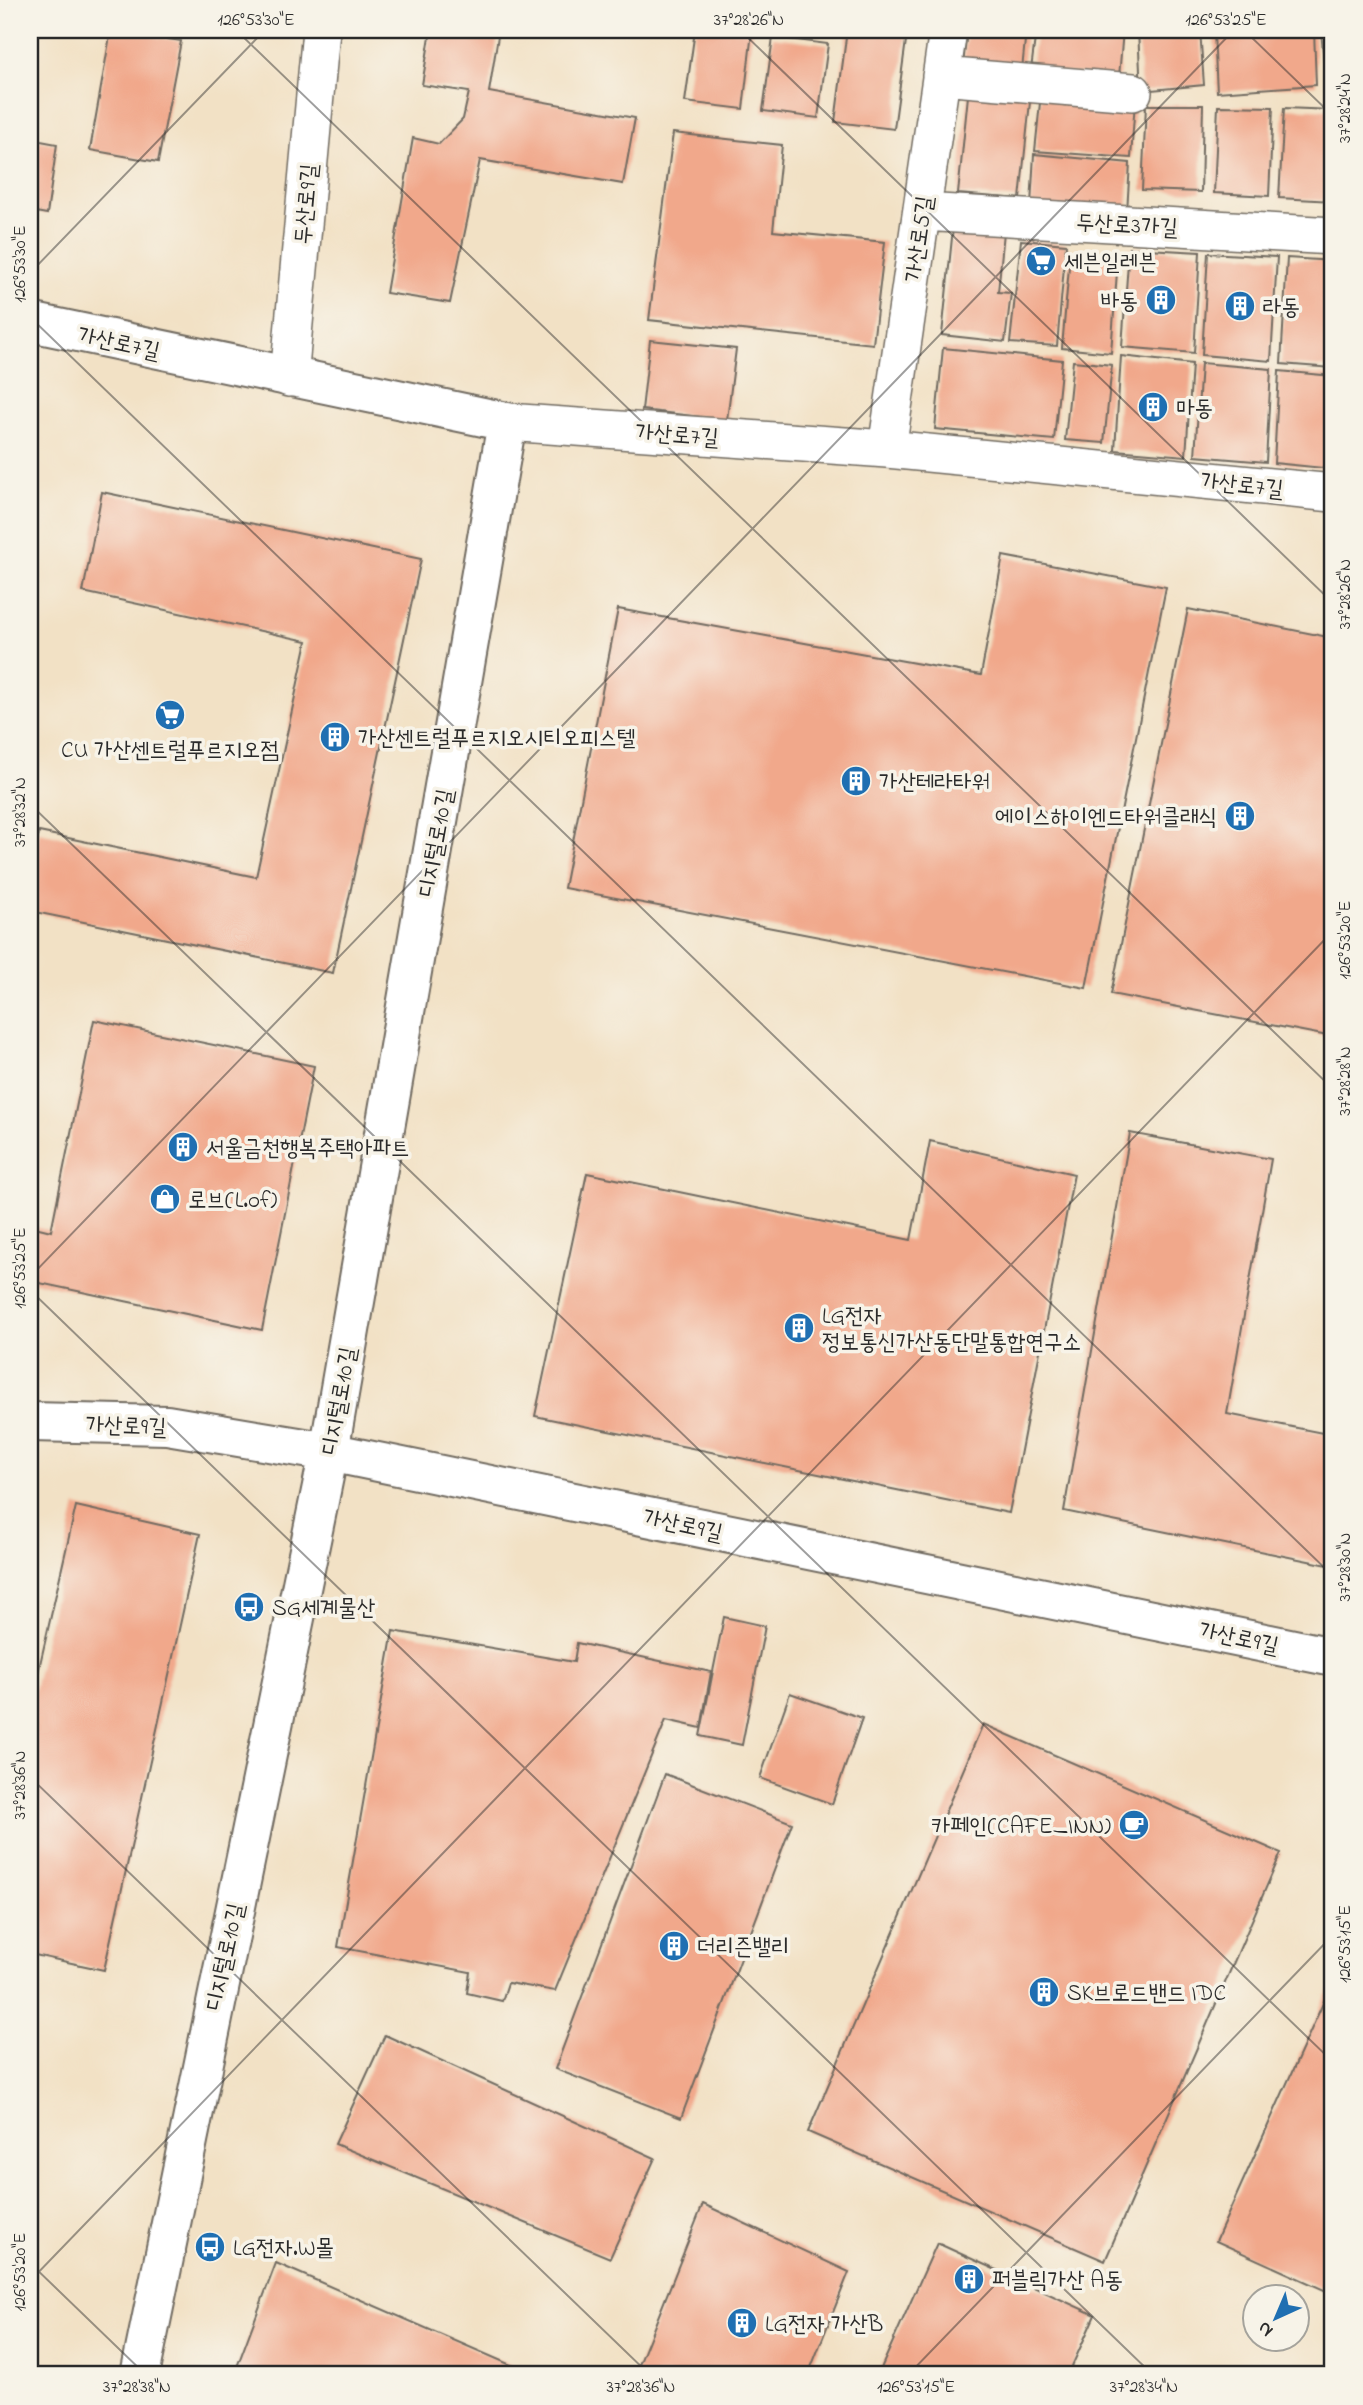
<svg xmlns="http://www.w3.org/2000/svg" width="1363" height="2405" viewBox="0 0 1363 2405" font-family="'Indie Flower','Poor Story',sans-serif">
	<rect width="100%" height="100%" fill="#f7f3e8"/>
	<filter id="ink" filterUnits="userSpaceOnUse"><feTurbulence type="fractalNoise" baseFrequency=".0143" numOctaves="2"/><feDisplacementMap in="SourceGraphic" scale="14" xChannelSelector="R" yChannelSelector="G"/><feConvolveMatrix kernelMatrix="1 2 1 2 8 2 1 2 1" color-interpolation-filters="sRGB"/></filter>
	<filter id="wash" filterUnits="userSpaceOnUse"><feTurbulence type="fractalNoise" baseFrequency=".00686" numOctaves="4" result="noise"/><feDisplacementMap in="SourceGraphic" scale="28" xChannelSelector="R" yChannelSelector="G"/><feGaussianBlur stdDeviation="1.57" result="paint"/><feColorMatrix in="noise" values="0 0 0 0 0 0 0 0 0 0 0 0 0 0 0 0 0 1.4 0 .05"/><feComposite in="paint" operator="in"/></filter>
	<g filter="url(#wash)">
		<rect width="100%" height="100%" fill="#f2e1c5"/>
		<g id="blocks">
			<path fill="#f1a88b" d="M 111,30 L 181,41 L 158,162 L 90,150 Z
				M 431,30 L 499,30 L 489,92 L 635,118 L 623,184 L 480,160 L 450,303 L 386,293 L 413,138 L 439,144 L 463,119 L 469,92 L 422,85 Z
				M 695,30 L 752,32 L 743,109 L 685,102 Z
				M 847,30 L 907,33 L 894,129 L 835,122 Z
				M 967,30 L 1026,30 L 1022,70 L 963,65 Z
				M 1036,30 L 1123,30 L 1119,77 L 1031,70 Z
				M 1138,30 L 1200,30 L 1204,85 L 1141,91 Z
				M 1264,30 L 1314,30 L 1316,85 L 1217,92 L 1214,33 Z
				M 1321,30 L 1333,30 L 1333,85 L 1326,85 Z
				M 773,37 L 828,44 L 818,118 L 763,111 Z
				M 969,86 L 1031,92 L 1020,199 L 958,194 Z
				M 1041,93 L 1135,101 L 1131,158 L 1035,151 Z
				M 1146,105 L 1203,105 L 1201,192 L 1142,190 Z
				M 1218,106 L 1273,107 L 1269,196 L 1214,193 Z
				M 1284,108 L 1333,110 L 1333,201 L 1279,198 Z
				M 673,133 L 782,145 L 773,231 L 885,242 L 873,344 L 649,320 Z
				M 30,139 L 57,144 L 47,214 L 30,211 Z
				M 1034,154 L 1130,163 L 1127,212 L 1031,205 Z
				M 953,228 L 1004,232 L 998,292 L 1011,293 L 1005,342 L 942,335 Z
				M 1021,240 L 1066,244 L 1057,346 L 1010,343 Z
				M 1129,248 L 1200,252 L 1194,353 L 1122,347 Z
				M 1208,253 L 1277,257 L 1271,361 L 1202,355 Z
				M 1070,255 L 1118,258 L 1111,353 L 1062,348 Z
				M 1287,258 L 1333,261 L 1333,368 L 1281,364 Z
				M 650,340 L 736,349 L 727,420 L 642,410 Z
				M 943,348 L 1062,360 L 1054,440 L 935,429 Z
				M 1121,356 L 1192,364 L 1186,456 L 1115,450 Z
				M 1073,361 L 1112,365 L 1104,443 L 1065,440 Z
				M 1201,363 L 1271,369 L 1266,462 L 1195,456 Z
				M 1279,371 L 1333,376 L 1333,469 L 1274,463 Z
				M 102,492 L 421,559 L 333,973 L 30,911 L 30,883 L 39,832 L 256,877 L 307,641 L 83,592 Z
				M 1003,556 L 1166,587 L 1086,988 L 564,888 L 618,609 L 981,675 Z
				M 1188,609 L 1333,638 L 1333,1037 L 1111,994 Z
				M 94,1020 L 314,1066 L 262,1330 L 30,1281 L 35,1227 L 51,1231 Z
				M 1130,1133 L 1271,1159 L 1227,1414 L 1333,1435 L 1333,1566 L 1064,1511 Z
				M 930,1141 L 1074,1174 L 1009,1513 L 535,1416 L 587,1173 L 911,1240 Z
				M 76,1506 L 200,1534 L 104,1970 L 30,1954 L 30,1708 Z
				M 724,1617 L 765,1626 L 742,1745 L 700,1736 Z
				M 393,1631 L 574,1662 L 577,1643 L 711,1672 L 701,1728 L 666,1720 L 555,1991 L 508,1983 L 502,2001 L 467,1993 L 470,1972 L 338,1947 Z
				M 790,1693 L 862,1718 L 832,1804 L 760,1778 Z
				M 983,1724 L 1281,1853 L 1105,2261 L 808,2132 Z
				M 665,1774 L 792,1823 L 681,2118 L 555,2069 Z
				M 1333,1981 L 1333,2294 L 1216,2241 Z
				M 385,2035 L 655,2158 L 610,2258 L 335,2144 Z
				M 703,2204 L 849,2272 L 808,2375 L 635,2375 Z
				M 937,2243 L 1095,2315 L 1068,2375 L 878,2375 Z
				M 276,2263 L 534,2375 L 234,2375 Z"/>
		</g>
	</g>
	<g filter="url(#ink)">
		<use href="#blocks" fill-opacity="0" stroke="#716b61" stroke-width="2"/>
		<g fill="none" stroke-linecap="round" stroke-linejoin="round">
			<g stroke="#716b61" stroke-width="40">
				<path id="minor" d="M 941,76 L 1133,92
					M 922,212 L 1333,236
					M 289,378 L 321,30
					M 507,422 L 887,449 L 1333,493
					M 887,449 L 948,30"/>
			</g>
			<g stroke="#716b61" stroke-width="42">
				<path id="tertiary" d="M 30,322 L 507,422 L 329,1452 L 140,2375
					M 30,1422 L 167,1425 L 329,1452 L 1333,1657"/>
			</g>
			<use href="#minor" stroke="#fff" stroke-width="37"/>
			<use href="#tertiary" stroke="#fff" stroke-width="38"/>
		</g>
	</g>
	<path fill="none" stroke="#2b2b2b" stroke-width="2" stroke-opacity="0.45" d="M 236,30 L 1333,1089M 740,30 L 1333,603M 1244,30 L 1333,116M 30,273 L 265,30M 30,317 L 1333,1576M 30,804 L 1333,2062M 30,1277 L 1234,30M 30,1290 L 1153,2375M 30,1777 L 650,2375M 30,2263 L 146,2375M 30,2281 L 1333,931M 908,2375 L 1333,1935"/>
	<defs>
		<g id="supermarket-disc" transform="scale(1.575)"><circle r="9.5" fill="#1f6fb2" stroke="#f7f3e8"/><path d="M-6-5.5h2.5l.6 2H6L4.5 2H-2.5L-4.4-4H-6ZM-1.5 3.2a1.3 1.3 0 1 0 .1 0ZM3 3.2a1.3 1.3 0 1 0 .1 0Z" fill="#fff"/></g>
		<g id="building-disc" transform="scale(1.575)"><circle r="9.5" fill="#1f6fb2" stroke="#f7f3e8"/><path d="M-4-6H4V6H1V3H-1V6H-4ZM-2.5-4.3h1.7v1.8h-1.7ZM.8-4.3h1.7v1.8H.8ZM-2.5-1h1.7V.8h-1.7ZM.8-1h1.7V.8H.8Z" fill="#fff"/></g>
		<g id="shop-disc" transform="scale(1.575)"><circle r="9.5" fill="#1f6fb2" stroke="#f7f3e8"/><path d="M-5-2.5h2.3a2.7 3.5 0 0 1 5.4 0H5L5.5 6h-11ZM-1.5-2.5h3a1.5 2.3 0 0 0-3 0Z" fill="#fff"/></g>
		<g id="bus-disc" transform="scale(1.575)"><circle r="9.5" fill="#1f6fb2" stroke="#f7f3e8"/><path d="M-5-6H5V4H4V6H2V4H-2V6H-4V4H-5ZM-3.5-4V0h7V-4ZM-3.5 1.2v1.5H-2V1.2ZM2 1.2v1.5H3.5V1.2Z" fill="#fff"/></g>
		<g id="cafe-disc" transform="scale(1.575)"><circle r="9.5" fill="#1f6fb2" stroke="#f7f3e8"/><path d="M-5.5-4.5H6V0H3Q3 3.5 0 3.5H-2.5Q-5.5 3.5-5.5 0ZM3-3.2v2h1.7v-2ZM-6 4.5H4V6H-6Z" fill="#fff"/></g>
	</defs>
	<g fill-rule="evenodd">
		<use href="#supermarket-disc" x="1041" y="261"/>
		<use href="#building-disc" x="1161" y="300"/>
		<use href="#building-disc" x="1240" y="306"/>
		<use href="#building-disc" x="1153" y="407"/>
		<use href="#supermarket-disc" x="170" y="715"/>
		<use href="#building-disc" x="335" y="737"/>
		<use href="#building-disc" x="856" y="781"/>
		<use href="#building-disc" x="1240" y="816"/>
		<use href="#building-disc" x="183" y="1147"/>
		<use href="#shop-disc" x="165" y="1199"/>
		<use href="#building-disc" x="799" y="1328"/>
		<use href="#bus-disc" x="249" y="1607"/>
		<use href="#cafe-disc" x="1134" y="1825"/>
		<use href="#building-disc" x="674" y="1946"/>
		<use href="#building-disc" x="1044" y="1992"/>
		<use href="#bus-disc" x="210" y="2247"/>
		<use href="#building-disc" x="969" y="2279"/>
		<use href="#building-disc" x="742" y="2323"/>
	</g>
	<g text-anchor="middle" stroke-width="7" stroke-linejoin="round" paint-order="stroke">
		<g font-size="23" fill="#2b2b2b" stroke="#f7f3e8">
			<text transform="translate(305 204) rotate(-85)" y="8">두산로9길</text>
			<text transform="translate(1127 224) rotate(3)" y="8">두산로3가길</text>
			<text transform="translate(918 239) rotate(-82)" y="8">가산로5길</text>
			<text transform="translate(119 342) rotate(12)" y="8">가산로7길</text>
			<text transform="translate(677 434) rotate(4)" y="8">가산로7길</text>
			<text transform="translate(1242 484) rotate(6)" y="8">가산로7길</text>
			<text transform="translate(435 843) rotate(-80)" y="8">디지털로10길</text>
			<text transform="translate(338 1401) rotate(-80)" y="8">디지털로10길</text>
			<text transform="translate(126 1425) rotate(2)" y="8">가산로9길</text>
			<text transform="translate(683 1524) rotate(12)" y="8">가산로9길</text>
			<text transform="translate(1239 1637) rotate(12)" y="8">가산로9길</text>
			<text transform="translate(224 1957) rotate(-78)" y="8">디지털로10길</text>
		</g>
		<g font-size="23" fill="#2b2b2b" stroke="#f7f3e8" text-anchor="start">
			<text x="1064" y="269">세븐일레븐</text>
			<text x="1138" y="308" text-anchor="end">바동</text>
			<text x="1263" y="314">라동</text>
			<text x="1176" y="415">마동</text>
			<text x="358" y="745">가산센트럴푸르지오시티오피스텔</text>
			<text x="170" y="757" text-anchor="middle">CU 가산센트럴푸르지오점</text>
			<text x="879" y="789">가산테라타워</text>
			<text x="1217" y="824" text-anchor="end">에이스하이엔드타워클래식</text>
			<text x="206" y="1155">서울금천행복주택아파트</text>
			<text x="188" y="1207">로브(L.of)</text>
			<text x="822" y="1323">LG전자<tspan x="822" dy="26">정보통신가산동단말통합연구소</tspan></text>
			<text x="272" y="1615">SG세계물산</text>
			<text x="1111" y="1833" text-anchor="end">카페인(CAFE_INN)</text>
			<text x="697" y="1954">더리즌밸리</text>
			<text x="1067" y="2000">SK브로드밴드 IDC</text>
			<text x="233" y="2255">LG전자.W몰</text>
			<text x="992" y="2287">퍼블릭가산 A동</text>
			<text x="765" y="2331">LG전자 가산B</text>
		</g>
	</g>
	<rect width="1363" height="2405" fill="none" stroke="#f7f3e8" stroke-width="77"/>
	<g transform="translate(1276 2318) rotate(224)"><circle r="33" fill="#f7f3e8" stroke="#a5a39c" stroke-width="2"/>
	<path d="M0-5L12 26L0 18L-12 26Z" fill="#1f6fb2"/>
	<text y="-10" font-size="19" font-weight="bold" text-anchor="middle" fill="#2b2b2b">N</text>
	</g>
	<rect x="38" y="38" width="1286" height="2328" fill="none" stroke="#2b2b2b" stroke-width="2.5"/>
	<g font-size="18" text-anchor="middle" fill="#2b2b2b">
		<text x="256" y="25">126°53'30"E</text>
		<text x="749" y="25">37°28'26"N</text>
		<text x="1226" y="25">126°53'25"E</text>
		<text transform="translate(1344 108) rotate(-90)" y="6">37°28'24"N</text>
		<text transform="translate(19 264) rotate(-90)" y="6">126°53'30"E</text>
		<text transform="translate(1344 594) rotate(-90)" y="6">37°28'26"N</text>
		<text transform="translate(19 812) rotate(-90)" y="6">37°28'32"N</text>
		<text transform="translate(1344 940) rotate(-90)" y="6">126°53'20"E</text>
		<text transform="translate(1344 1081) rotate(-90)" y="6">37°28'28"N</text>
		<text transform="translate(19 1268) rotate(-90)" y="6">126°53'25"E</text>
		<text transform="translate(1344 1567) rotate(-90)" y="6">37°28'30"N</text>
		<text transform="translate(19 1785) rotate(-90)" y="6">37°28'36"N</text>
		<text transform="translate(1344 1944) rotate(-90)" y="6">126°53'15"E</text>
		<text transform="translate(19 2272) rotate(-90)" y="6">126°53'20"E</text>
		<text x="137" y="2392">37°28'38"N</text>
		<text x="641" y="2392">37°28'36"N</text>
		<text x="916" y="2392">126°53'15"E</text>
		<text x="1144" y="2392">37°28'34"N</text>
	</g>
</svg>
